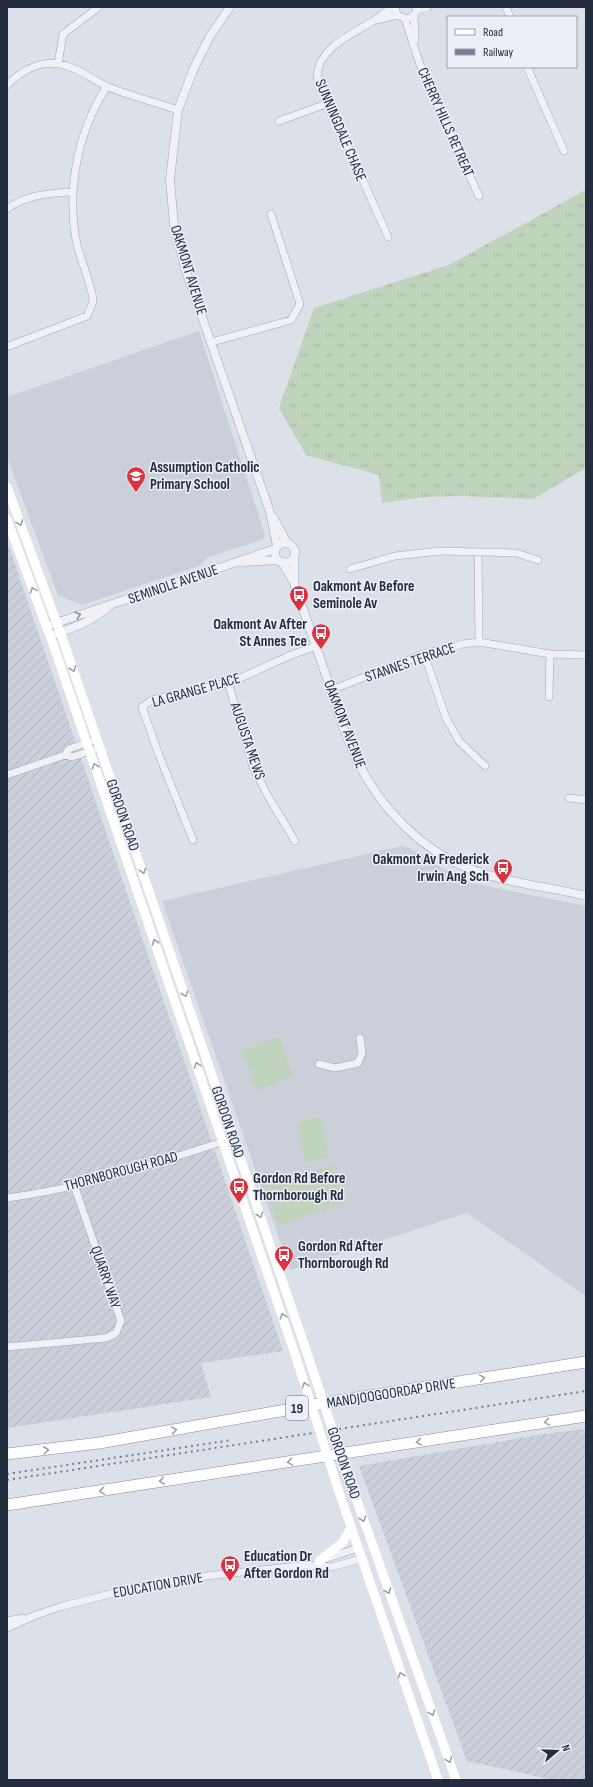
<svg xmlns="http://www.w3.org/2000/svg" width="593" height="1787" viewBox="0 0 593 1787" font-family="'Sofia Sans Condensed',sans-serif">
	<defs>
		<pattern id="industrial-furrows" width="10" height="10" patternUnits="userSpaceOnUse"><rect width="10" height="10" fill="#cacfda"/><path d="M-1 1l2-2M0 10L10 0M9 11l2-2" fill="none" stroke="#adb2bc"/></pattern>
		<pattern id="grass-tufts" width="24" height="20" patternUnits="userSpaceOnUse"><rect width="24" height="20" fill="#c0d3bc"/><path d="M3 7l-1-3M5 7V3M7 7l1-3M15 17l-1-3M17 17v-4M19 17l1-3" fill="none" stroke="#a5b5a3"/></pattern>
	</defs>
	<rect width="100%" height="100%" fill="#dce0e8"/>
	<path fill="#cacfda" d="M 199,331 L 265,535 L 262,540 L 208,557 L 199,566 L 82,605 L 58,595 L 7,457 L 7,397 Z
		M 402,846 L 409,848 L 466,882 L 586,906 L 586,1296 L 467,1213 L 290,1270 L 162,901 Z"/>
	<path fill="url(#industrial-furrows)" d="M 7,541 L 283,1351 L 201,1363 L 211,1397 L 7,1428 Z
		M 586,1429 L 586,1780 L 554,1780 L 467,1761 L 359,1466 L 544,1434 Z"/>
	<path fill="url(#grass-tufts)" d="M 586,190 L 586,468 L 533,499 L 461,496 L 424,497 L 382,503 L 379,475 L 306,455 L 279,408 L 314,308 L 449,265 Z"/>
	<path fill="#c0d3bc" d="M 279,1037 L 293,1077 L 256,1090 L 249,1071 L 273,1062 L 249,1070 L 242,1050 Z
		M 321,1117 L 329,1158 L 305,1162 L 297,1122 Z
		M 331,1164 L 345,1203 L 322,1212 L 308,1173 Z
		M 306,1173 L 320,1211 L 279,1226 L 265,1187 Z"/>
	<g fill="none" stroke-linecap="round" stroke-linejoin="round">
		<g stroke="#a1a6b2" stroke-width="8">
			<path id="minor" d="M 395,7 L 397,15 L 407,19 L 415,15 L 417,7
				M 506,7 L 510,17
				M 417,10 L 428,7
				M 414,16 L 415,40
				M 405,19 L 419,62 L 440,112 L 479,196
				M 377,20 L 397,15
				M 58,64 L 63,34 L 99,7
				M 527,67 L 564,151
				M 7,85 C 23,69 44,58 67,66 C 82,70 94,81 108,87 C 131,96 155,102 178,110
				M 279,121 L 329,103
				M 7,209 C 26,195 49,193 72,192
				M 388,237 L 317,76 C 319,47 351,35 373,21 C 380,17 386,11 393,7
				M 212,342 L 291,320 L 300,304 L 271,214
				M 9,346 L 87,316 C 89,311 92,306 93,301 C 94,293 80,256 77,245 C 66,191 77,133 107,86
				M 478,553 L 479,642
				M 350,569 L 395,556 L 440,551 L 516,553 L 538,560
				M 424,654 L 446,718 L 459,741 L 485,766
				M 228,682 L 253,767 L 268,796 L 295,841
				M 331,690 L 424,654 L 463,644 L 479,642 L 550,654 L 586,655
				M 549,697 L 550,654
				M 65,755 L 72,757 L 100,748
				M 7,775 L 65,755 L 69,749 L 97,739
				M 569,798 L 586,800
				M 193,840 L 159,755 L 142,707 L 152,700 L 234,681 L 291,655 L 316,646
				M 319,1064 L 335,1068 L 358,1063 L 362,1053 L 360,1038
				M 7,1198 C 84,1188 160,1162 234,1138
				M 7,1347 L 106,1338 L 116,1333 L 121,1321 L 74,1185
				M 322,1560 L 358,1548
				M 7,1621 L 23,1618
				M 7,1628 L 36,1615 L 63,1606 L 137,1587 L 198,1577 L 306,1565 L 331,1567 L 361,1559"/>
		</g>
		<g stroke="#a1a6b2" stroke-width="9">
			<path id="tertiary" d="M 230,7 L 210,36 L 193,70 L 178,110 L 170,179 L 174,225 L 185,268 L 270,512 L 277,546
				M 273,517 L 287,543
				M275 553a10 10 0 1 1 20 0a10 10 0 1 1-20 0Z
				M 294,557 L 294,582
				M 242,562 L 278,560
				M 282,562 L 294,583 C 306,617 317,650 329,684 C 338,711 346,740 360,766 C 382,809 420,848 465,867 C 504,883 546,886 586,896
				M 47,626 L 275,549
				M 50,636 C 72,628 92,622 109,606"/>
		</g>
		<g stroke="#828ca0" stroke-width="12">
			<path id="trunk" d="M 7,1454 L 99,1443 L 331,1402 L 586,1362
				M 7,1505 L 586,1416"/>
		</g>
		<use href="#minor" stroke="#eff1f6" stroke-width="7"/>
		<use href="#tertiary" stroke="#eff1f6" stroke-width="8"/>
		<path stroke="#fff" stroke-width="9" d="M 7,487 L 63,640 L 305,1347
			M 7,519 L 54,647 L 295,1354
			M 345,1467 L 456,1780
			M 338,1489 L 438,1780
			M 319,1561 L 342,1543 L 351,1528"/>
		<use href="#trunk" stroke="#fff" stroke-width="11"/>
		<path stroke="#747e93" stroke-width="2" stroke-dasharray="2 4" stroke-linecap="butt" d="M 7,1474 L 232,1440
			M 7,1480 L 586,1391"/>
		<path stroke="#fff" stroke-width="9" d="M 305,1347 L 345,1467
			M 295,1354 L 338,1489"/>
	</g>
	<defs><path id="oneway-chevron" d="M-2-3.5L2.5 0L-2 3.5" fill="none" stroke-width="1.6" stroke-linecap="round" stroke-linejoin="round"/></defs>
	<g stroke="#9ca0a9">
		<use href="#oneway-chevron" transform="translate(20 523) rotate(70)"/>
		<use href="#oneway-chevron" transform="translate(33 590) rotate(-110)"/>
		<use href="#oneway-chevron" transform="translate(73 669) rotate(71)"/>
		<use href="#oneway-chevron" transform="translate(95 766) rotate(-109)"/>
		<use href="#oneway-chevron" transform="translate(143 871) rotate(72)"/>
		<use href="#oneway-chevron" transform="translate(155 942) rotate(-109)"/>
		<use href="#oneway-chevron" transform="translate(185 994) rotate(71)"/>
		<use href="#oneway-chevron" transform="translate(197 1065) rotate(-109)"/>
		<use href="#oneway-chevron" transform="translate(260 1215) rotate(71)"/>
		<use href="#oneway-chevron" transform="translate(283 1316) rotate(-108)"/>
		<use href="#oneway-chevron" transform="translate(482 1378) rotate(-9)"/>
		<use href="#oneway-chevron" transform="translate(305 1385) rotate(-108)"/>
		<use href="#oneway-chevron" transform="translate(547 1422) rotate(171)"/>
		<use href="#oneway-chevron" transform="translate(174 1430) rotate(-10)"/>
		<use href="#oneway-chevron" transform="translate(419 1442) rotate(171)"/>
		<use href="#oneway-chevron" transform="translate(46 1450) rotate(-7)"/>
		<use href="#oneway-chevron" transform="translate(290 1462) rotate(171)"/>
		<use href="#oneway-chevron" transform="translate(162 1481) rotate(171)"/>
		<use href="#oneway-chevron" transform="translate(102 1491) rotate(171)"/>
		<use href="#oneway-chevron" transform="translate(363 1519) rotate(71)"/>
		<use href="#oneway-chevron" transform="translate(388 1591) rotate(70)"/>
		<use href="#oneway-chevron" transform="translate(401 1675) rotate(-109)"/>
		<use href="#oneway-chevron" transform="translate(432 1713) rotate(70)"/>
		<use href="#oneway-chevron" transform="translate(449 1760) rotate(69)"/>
	</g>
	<use stroke="#8a8e9b" href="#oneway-chevron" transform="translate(78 615) rotate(-19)"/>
	<defs>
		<g id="school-pin" transform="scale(1)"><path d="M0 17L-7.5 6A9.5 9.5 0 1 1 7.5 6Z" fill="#dc3240" stroke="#eceff6"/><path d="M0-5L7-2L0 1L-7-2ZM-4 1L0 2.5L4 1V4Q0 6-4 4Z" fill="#fff"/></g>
		<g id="bus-pin" transform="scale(1)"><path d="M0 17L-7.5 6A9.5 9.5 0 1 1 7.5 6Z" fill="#dc3240" stroke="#eceff6"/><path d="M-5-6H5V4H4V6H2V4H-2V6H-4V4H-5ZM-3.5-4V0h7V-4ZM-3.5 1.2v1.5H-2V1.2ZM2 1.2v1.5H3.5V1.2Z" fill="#fff"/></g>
	</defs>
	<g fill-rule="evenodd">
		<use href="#school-pin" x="136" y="476"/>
		<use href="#bus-pin" x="299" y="595"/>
		<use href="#bus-pin" x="321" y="633"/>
		<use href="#bus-pin" x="503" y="868"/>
		<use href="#bus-pin" x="239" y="1187"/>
		<use href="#bus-pin" x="284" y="1255"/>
		<use href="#bus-pin" x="230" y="1565"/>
	</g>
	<g text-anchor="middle" stroke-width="3" stroke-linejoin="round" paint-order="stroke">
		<rect fill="#eceff6" stroke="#606677" stroke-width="1" x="286" y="1396" width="22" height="24" rx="3"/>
		<g font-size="14" font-weight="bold" fill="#242c40">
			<text x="297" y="1413">19</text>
		</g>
		<g font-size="15" fill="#242c40" stroke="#eceff6">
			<text transform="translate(446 122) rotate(66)" y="5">CHERRY HILLS RETREAT</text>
			<text transform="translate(341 130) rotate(67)" y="5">SUNNINGDALE CHASE</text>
			<text transform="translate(189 270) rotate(73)" y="5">OAKMONT AVENUE</text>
			<text transform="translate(173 584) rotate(-19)" y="5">SEMINOLE AVENUE</text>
			<text transform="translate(410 662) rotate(-19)" y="5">STANNES TERRACE</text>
			<text transform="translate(196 690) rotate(-16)" y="5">LA GRANGE PLACE</text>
			<text transform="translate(345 724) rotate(69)" y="5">OAKMONT AVENUE</text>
			<text transform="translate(248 741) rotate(71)" y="5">AUGUSTA MEWS</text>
			<text transform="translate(123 815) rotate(71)" y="5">GORDON ROAD</text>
			<text transform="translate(228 1122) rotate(71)" y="5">GORDON ROAD</text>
			<text transform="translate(121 1171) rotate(-15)" y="5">THORNBOROUGH ROAD</text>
			<text transform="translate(106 1277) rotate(71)" y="5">QUARRY WAY</text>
			<text transform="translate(391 1393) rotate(-9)" y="5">MANDJOOGOORDAP DRIVE</text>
			<text transform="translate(344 1463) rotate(71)" y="5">GORDON ROAD</text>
			<text transform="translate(158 1585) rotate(-10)" y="5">EDUCATION DRIVE</text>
		</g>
		<g font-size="15" font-weight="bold" fill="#242c40" stroke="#eceff6" text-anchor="start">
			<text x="150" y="472">Assumption Catholic<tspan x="150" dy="17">Primary School</tspan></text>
			<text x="313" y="591">Oakmont Av Before<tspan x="313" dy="17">Seminole Av</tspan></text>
			<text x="307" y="629" text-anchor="end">Oakmont Av After<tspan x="307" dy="17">St Annes Tce</tspan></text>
			<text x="489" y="864" text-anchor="end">Oakmont Av Frederick<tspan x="489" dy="17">Irwin Ang Sch</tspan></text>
			<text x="253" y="1183">Gordon Rd Before<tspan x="253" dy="17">Thornborough Rd</tspan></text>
			<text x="298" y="1251">Gordon Rd After<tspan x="298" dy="17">Thornborough Rd</tspan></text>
			<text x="244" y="1561">Education Dr<tspan x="244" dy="17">After Gordon Rd</tspan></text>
		</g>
	</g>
	<rect width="593" height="1787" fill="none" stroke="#242c40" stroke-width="16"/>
	<rect x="447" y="16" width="130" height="52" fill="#eceff6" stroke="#9ca1ad"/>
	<rect x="455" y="29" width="20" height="6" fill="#ffffff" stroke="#9ca1ad"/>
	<text x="483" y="36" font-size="12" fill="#242c40">Road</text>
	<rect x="455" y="49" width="20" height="6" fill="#747e93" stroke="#9ca1ad"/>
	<text x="483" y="56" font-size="12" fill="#242c40">Railway</text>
	<g transform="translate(557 1751) rotate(71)" stroke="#eceff6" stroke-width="3" paint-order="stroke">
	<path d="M0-3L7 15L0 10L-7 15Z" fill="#242c40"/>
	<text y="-6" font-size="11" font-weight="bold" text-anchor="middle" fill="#242c40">N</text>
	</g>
</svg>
